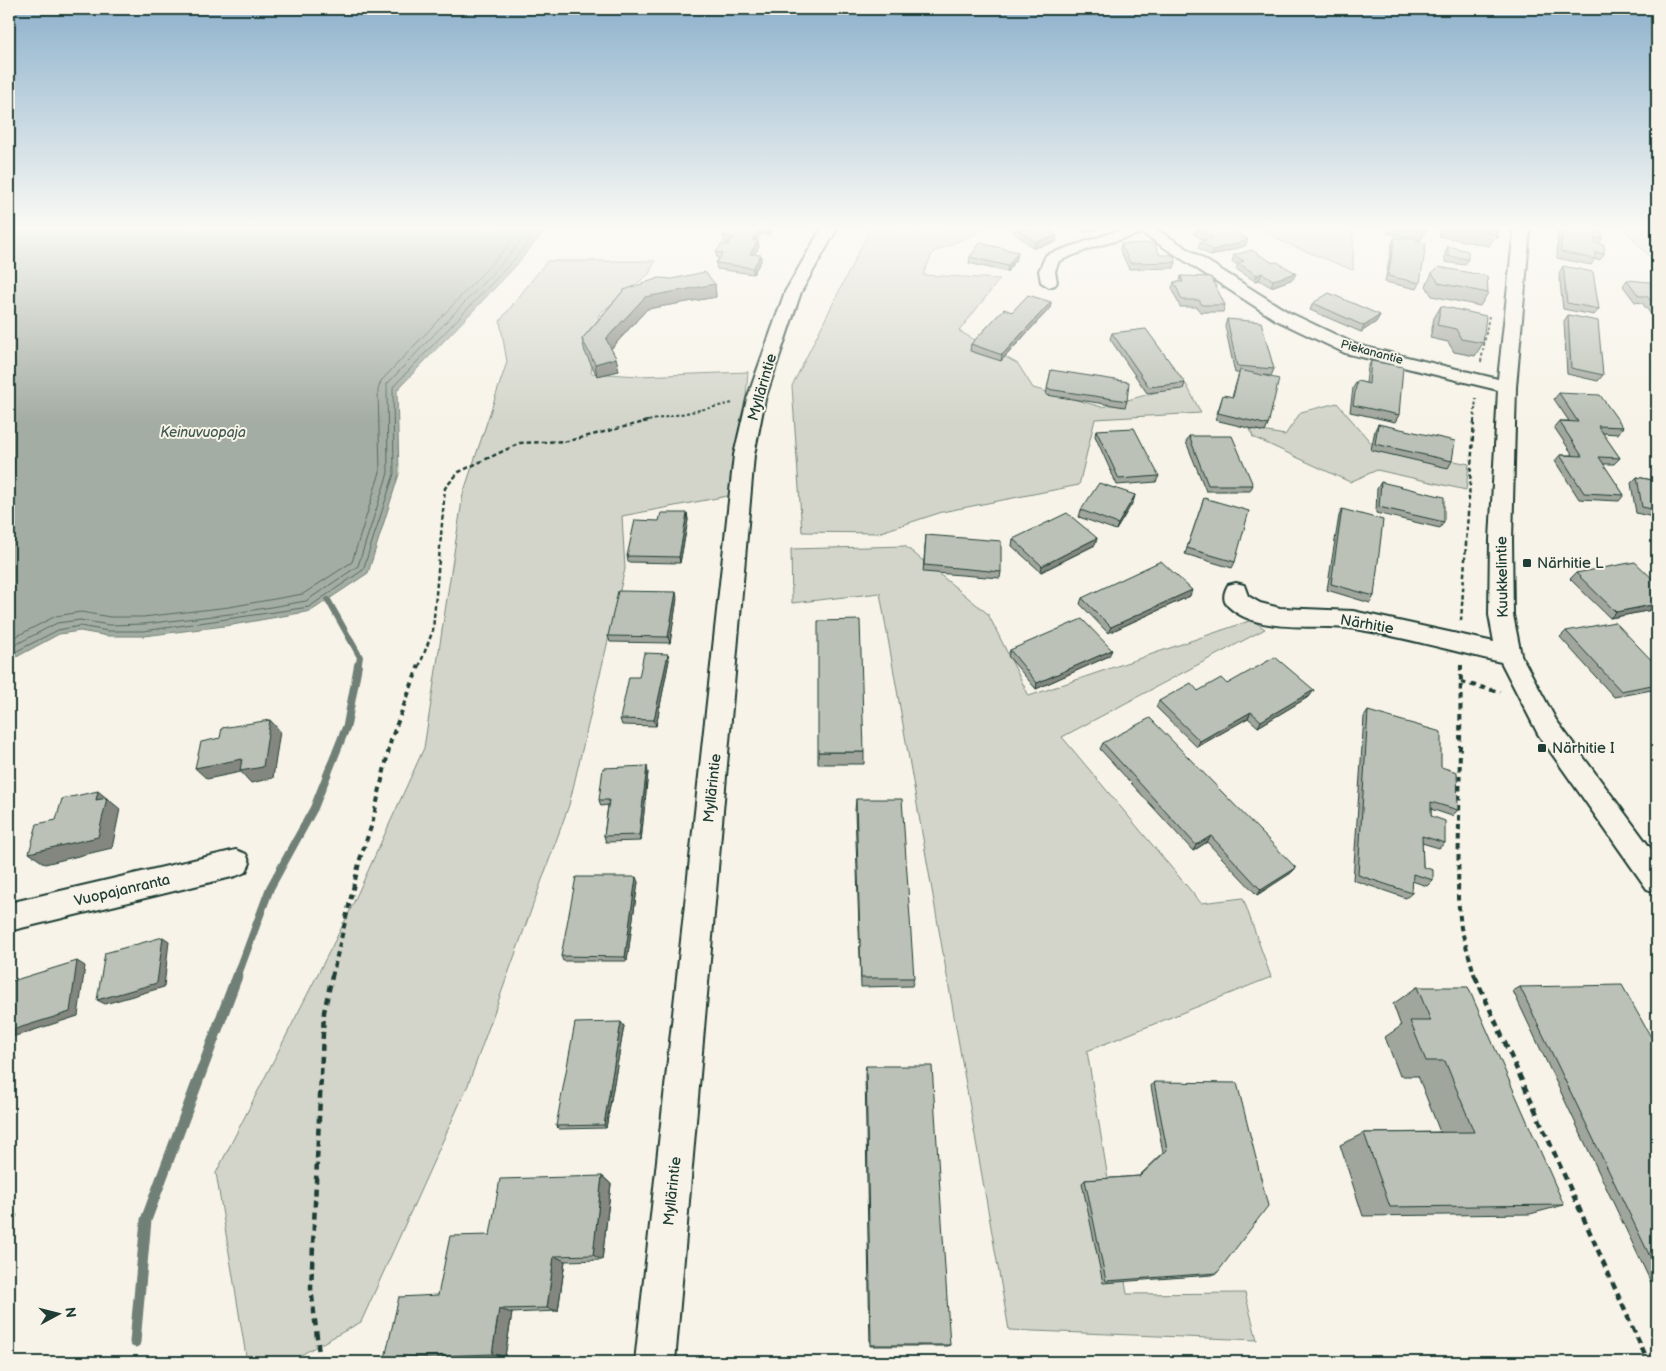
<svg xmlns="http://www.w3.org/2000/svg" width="1666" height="1371" viewBox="0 0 1666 1371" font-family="'Balsamiq Sans',sans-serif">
	<rect width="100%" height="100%" fill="#f7f3e8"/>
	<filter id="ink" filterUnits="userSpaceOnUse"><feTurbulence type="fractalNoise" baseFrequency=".02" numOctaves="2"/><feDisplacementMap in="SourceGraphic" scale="10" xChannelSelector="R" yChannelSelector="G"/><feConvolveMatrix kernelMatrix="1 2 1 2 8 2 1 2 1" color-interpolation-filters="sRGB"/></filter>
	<g filter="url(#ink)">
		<path fill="#d3d5ca" stroke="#79897f" d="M 870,229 L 986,229 L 933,252 L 923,275 L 1000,279 L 959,331 L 1018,364 L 1033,388 L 1102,407 L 1186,384 L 1201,413 L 1095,419 L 1079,485 L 942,512 L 878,533 L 802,532 L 792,386 Z
			M 1262,229 L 1353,229 L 1353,270 L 1283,242 Z
			M 1624,229 L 1657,229 L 1657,265 Z
			M 547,261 L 655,261 L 649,274 L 599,314 L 591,373 L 639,376 L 748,372 L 738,494 L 622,516 L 625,569 L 569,805 L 468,1085 L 361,1322 L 288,1362 L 247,1362 L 216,1173 L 347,917 L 424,748 L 463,494 L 507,362 L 500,321 Z
			M 1337,403 L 1372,444 L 1469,464 L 1466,490 L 1377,470 L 1350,482 L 1253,437 L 1250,429 L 1285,435 L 1301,412 Z
			M 905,546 L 988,614 L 1029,696 L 1252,620 L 1265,629 L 1062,737 L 1201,903 L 1243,898 L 1271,977 L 1087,1051 L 1127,1294 L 1245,1293 L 1257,1340 L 1009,1330 L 880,593 L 792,603 L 791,549 Z"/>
		<path fill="#a4ada3" stroke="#6f8077" d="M 9,229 L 546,229 L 513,269 L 397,390 L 399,474 L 368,573 L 311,611 L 232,625 L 144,636 L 108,636 L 80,631 L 59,634 L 9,661 Z"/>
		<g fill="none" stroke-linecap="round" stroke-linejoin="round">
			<path stroke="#546a60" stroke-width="1" d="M 9,640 L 56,616 L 81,612 L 110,617 L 143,617 L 229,607 L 303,594 L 352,562 L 380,472 L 378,390 L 381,381 L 499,256 L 521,229
				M 9,648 L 57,623 L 80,620 L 109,625 L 144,624 L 230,614 L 306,601 L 358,566 L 388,473 L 387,384 L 504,261 L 531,229
				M 9,655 L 58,630 L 80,626 L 108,631 L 144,631 L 309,607 L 363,570 L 394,474 L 393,387 L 509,265 L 539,229"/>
			<path stroke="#6f8077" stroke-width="6" d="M 328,600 L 360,657 L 358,667"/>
			<path stroke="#6f8077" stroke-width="8" d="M 237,977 L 270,888 L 314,808 L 347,725 L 358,665"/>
			<path stroke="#6f8077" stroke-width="11" d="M 135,1342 L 146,1220 L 237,976"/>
			<g stroke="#1f3d34" stroke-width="4">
				<path id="minor" d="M 821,229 L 837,229 L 801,292 L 765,399 L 754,455 L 675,1362 L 635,1362 L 734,455 L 747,399 L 785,292 Z
					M 1123,229 L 1156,229 L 1288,312 L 1357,345 L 1498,379 L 1514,229 L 1530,229 L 1516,387 L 1512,540 L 1513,615 L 1521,655 L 1556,720 L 1657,857 L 1657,893 L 1647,889 L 1538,734 L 1501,662 C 1452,651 1404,637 1355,629 C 1317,623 1258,635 1228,606 C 1222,600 1224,592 1228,585 L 1236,583 L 1244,585 L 1248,596 L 1260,603 L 1280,608 L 1353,611 L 1494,642 L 1489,615 L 1490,540 L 1498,390 L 1345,353 L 1276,320 L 1142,233 L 1094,247 L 1059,261 L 1055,271 L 1057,282 L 1055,285 L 1049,287 L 1041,282 L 1039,271 L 1046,255 Z
					M 236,850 L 246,854 L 250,863 L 246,872 L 236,876 L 9,931 L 9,903 Z"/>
			</g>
			<path stroke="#1f3d34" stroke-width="2" stroke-dasharray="3 2.5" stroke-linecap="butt" d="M 1497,238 L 1498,229
				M 1481,362 L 1489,316
				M 643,422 L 733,403
				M 1474,422 L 1476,398"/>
			<path stroke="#1f3d34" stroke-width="2.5" stroke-dasharray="4.5 3" stroke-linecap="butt" d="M 1461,621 L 1474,421
				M 419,667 L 433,630 L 445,488 L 459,472 L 520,443 L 568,441 L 648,421"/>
			<path stroke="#1f3d34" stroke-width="4" stroke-dasharray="5.5 4.5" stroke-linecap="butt" d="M 1461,665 L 1458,898 L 1461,928 L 1475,977
				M 1461,682 L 1500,692
				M 332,977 L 360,859 L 372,824 L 391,740 L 419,665"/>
			<path stroke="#1f3d34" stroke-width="4.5" stroke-dasharray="7 5" stroke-linecap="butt" d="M 1475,976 L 1648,1362
				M 320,1362 L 311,1288 L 324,1012 L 332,976"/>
			<use href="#minor" fill="#f7f3e8" fill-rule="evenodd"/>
		</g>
		<path fill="#a1a69d" stroke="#1f3d34" d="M 728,229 L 772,229 L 769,235 L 761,234 L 756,241 L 759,247 L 754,254 L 761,261 L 753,274 L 717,269 L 716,263 L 719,258 L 717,258 L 716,252 L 728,245 L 729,243 L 724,242 L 723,236 Z
			M 1015,229 L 1048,229 L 1056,242 L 1034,248 L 1014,233 Z
			M 1080,229 L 1098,229 L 1085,232 Z
			M 1196,229 L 1230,229 L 1248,240 L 1245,246 L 1211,256 L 1198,248 L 1200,242 L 1204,240 L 1194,234 Z
			M 1390,229 L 1426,229 L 1421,240 L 1388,233 Z
			M 1441,229 L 1496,229 L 1496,234 L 1489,246 L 1439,236 Z
			M 1558,229 L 1594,229 L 1602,239 L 1599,244 L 1604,254 L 1600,260 L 1595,259 L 1591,265 L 1557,258 Z
			M 1395,237 L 1420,283 L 1417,289 L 1385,282 L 1392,243 Z
			M 1121,244 L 1160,255 L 1176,262 L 1174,268 L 1129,269 L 1120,250 Z
			M 1448,246 L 1468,259 L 1465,265 L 1445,262 L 1445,253 Z
			M 1234,255 L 1273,263 L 1296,273 L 1293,279 L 1271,287 L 1259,280 L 1255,281 L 1236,269 L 1238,265 L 1232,262 Z
			M 970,257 L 1017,258 L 1007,272 L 969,263 Z
			M 1563,266 L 1599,309 L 1594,315 L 1563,309 L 1559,273 Z
			M 1432,273 L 1488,293 L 1480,306 L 1432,296 L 1426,286 Z
			M 1181,276 L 1225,305 L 1223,312 L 1200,312 L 1197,307 L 1180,307 L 1172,288 L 1174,282 L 1180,282 Z
			M 1627,280 L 1657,286 L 1657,318 L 1654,318 L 1642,303 L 1635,302 L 1623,286 Z
			M 715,284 L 716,297 L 647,309 L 611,349 L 616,358 L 619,371 L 597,376 L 585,352 L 582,339 L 624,290 Z
			M 1051,302 L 1050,308 L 1001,361 L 970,351 L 971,344 Z
			M 1313,303 L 1380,315 L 1376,322 L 1361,332 L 1310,310 Z
			M 1441,306 L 1483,343 L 1475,356 L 1454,352 L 1448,342 L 1430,338 L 1434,318 Z
			M 1568,315 L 1603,375 L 1598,381 L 1567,374 L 1564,321 Z
			M 1227,319 L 1274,369 L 1271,376 L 1264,375 L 1268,425 L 1265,432 L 1215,420 L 1223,395 L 1232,397 L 1239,373 L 1235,373 L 1225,326 Z
			M 1655,321 L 1657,321 L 1657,336 L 1650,328 Z
			M 1112,333 L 1185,383 L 1183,389 L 1147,393 L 1110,339 Z
			M 1371,361 L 1399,415 L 1395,422 L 1350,412 L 1353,388 L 1357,381 L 1366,383 L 1368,367 Z
			M 1051,370 L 1127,401 L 1125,407 L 1046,395 Z
			M 1559,393 L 1623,427 L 1618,434 L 1602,433 L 1620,458 L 1614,464 L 1603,464 L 1624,495 L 1619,501 L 1579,499 L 1555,461 L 1560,455 L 1573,455 L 1554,427 L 1559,421 L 1569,421 L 1554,399 Z
			M 1378,424 L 1452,461 L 1448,468 L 1371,450 L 1375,430 Z
			M 1096,430 L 1159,476 L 1156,482 L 1117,485 L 1095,436 Z
			M 1189,436 L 1253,485 L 1250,491 L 1206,491 L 1186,442 Z
			M 1637,477 L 1657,481 L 1657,518 L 1636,513 L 1631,483 Z
			M 1381,482 L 1444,522 L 1440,528 L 1376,513 L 1377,489 Z
			M 1135,495 L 1133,502 L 1116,530 L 1079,517 L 1081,510 Z
			M 1204,498 L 1235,562 L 1232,568 L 1185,554 Z
			M 1342,509 L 1374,596 L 1370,603 L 1327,590 L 1339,516 Z
			M 687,513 L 688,520 L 680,563 L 628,562 L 627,556 L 659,521 Z
			M 926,535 L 1001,572 L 1000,578 L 923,572 Z
			M 1097,538 L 1095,545 L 1041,572 L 1012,546 L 1013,539 Z
			M 1576,573 L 1657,583 L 1657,609 L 1610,618 L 1570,579 Z
			M 1190,596 L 1108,633 L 1080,604 L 1082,598 Z
			M 677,598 L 670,643 L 610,642 L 608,636 Z
			M 1566,631 L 1657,666 L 1657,689 L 1614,697 L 1560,637 Z
			M 1010,650 L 1109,656 L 1036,689 L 1008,656 Z
			M 668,654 L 669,660 L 656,726 L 622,725 L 620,719 L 639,677 Z
			M 1227,684 L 1310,696 L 1258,727 L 1248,718 L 1197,747 L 1156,707 L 1159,701 Z
			M 1368,711 L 1441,767 L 1458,810 L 1452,816 L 1431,809 L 1431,816 L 1445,843 L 1439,848 L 1422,843 L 1423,867 L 1433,880 L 1427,886 L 1412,881 L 1412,893 L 1406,898 L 1353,880 L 1364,717 Z
			M 1103,743 L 1296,868 L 1291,873 L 1257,895 L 1207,842 L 1193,851 L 1100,749 Z
			M 818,752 L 864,752 L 864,764 L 818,764 Z
			M 648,772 L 641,841 L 606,842 L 604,836 L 608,805 L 601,806 L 599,800 Z
			M 856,799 L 914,978 L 912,986 L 861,987 L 855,811 Z
			M 638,882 L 627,961 L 563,961 L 561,956 Z
			M 1417,987 L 1564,1205 L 1530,1214 L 1363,1216 L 1340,1145 L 1364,1133 L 1440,1132 L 1418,1076 L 1400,1076 L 1385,1037 L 1401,1026 L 1393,1004 Z
			M 1520,987 L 1657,1048 L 1657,1295 L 1513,991 Z
			M 624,1026 L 606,1128 L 559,1129 L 556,1126 Z
			M 866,1066 L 950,1345 L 947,1346 L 870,1346 L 865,1074 Z
			M 1154,1082 L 1217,1273 L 1212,1275 L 1103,1283 L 1082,1183 L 1085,1180 L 1139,1176 L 1163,1153 L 1151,1086 Z
			M 602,1176 L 611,1184 L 602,1260 L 565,1261 L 558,1311 L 512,1313 L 505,1356 L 403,1359 L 385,1358 L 490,1235 Z"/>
		<path fill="#83877f" stroke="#1f3d34" d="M 760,229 L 761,234 L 753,246 L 752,240 Z
			M 768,229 L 772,229 L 769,235 Z
			M 1086,229 L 1098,229 L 1085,232 Z
			M 1057,236 L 1056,242 L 1034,248 L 1035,242 Z
			M 1248,240 L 1245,246 L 1211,256 L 1213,250 Z
			M 758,241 L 759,247 L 751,260 L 750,254 Z
			M 1018,252 L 1017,258 L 1007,272 L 1008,266 Z
			M 761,255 L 761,261 L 753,274 L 753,268 Z
			M 1262,273 L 1259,280 L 1255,281 L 1257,275 Z
			M 1296,273 L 1293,279 L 1271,287 L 1273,280 Z
			M 715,284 L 716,297 L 647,309 L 608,352 L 606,339 L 645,297 Z
			M 1051,302 L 1050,308 L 1001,361 L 1002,355 Z
			M 1380,315 L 1376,322 L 1361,332 L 1364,326 Z
			M 616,358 L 619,371 L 597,376 L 595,364 Z
			M 1135,495 L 1133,502 L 1116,530 L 1118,524 Z
			M 687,513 L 688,520 L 680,563 L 679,557 Z
			M 1097,538 L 1095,545 L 1041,572 L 1042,566 Z
			M 1192,590 L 1190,596 L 1108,633 L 1111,627 Z
			M 676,592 L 677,598 L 670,643 L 668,637 Z
			M 1657,604 L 1657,609 L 1610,618 L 1616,612 Z
			M 1112,650 L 1109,656 L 1036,689 L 1037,683 Z
			M 668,654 L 669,660 L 656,726 L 654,720 Z
			M 1314,690 L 1310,696 L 1258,727 L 1261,721 Z
			M 1251,712 L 1248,718 L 1197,747 L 1200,741 Z
			M 270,720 L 280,731 L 273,778 L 251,783 L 241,772 L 207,779 L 195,768 Z
			M 647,766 L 648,772 L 641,841 L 639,835 Z
			M 98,791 L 120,809 L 112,848 L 45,864 L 29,853 L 96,800 Z
			M 1211,836 L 1207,842 L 1193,851 L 1196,845 Z
			M 1296,868 L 1291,873 L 1257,895 L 1261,890 Z
			M 636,877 L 638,882 L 627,961 L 625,957 Z
			M 163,937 L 169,941 L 164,987 L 105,1004 L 97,1000 Z
			M 77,961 L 85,966 L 78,1016 L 9,1038 L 9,1031 Z
			M 621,1022 L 624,1026 L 606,1128 L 604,1125 Z
			M 9,1055 L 16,1058 L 9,1071 Z
			M 602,1176 L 611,1184 L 602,1260 L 593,1255 Z
			M 9,1213 L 17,1215 L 9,1231 Z
			M 554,1256 L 565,1261 L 558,1311 L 547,1308 Z
			M 499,1309 L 512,1313 L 505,1356 L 492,1354 Z"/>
		<path fill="#bbc1b6" stroke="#1f3d34" d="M 728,229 L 760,229 L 752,240 L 758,241 L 750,254 L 761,255 L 753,268 L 716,263 L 723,253 L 716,252 L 722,244 L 728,245 L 733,237 L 723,236 Z
			M 1018,229 L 1047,229 L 1057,236 L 1035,242 Z
			M 1198,229 L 1230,229 L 1248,240 L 1213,250 L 1200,242 L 1212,238 Z
			M 1473,229 L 1496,229 L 1496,234 Z
			M 1561,229 L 1594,229 L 1602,231 L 1602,239 L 1595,237 L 1595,243 L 1604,245 L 1604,254 L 1595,252 L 1595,259 L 1561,252 Z
			M 1395,237 L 1426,243 L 1420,283 L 1388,276 Z
			M 980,243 L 1018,252 L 1008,266 L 970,257 Z
			M 1154,243 L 1160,255 L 1173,255 L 1176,262 L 1130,263 L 1121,244 Z
			M 1448,246 L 1468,251 L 1468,259 L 1448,256 Z
			M 1252,250 L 1273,263 L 1277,262 L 1296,273 L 1273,280 L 1262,273 L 1257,275 L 1238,263 L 1244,261 L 1234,255 Z
			M 1563,266 L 1593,272 L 1599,309 L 1567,303 Z
			M 1439,267 L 1487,276 L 1488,293 L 1439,283 L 1432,273 Z
			M 705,272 L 715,284 L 645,297 L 606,339 L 616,358 L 595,364 L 582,339 L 624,290 L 659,278 L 672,279 Z
			M 1181,276 L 1211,277 L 1225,305 L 1202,305 L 1199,300 L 1182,300 L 1174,282 L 1183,282 Z
			M 1627,280 L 1650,282 L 1653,286 L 1657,286 L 1657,310 L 1647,296 L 1639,296 Z
			M 1329,293 L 1380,315 L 1364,326 L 1313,303 Z
			M 1028,295 L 1051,302 L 1002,355 L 971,344 L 1004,309 L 1012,312 Z
			M 1441,306 L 1486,316 L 1483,343 L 1461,339 L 1456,329 L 1437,325 Z
			M 1568,315 L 1598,321 L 1603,375 L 1571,368 Z
			M 1227,319 L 1261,322 L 1274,369 L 1237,366 Z
			M 1146,329 L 1185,383 L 1149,387 L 1112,333 Z
			M 1371,361 L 1403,367 L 1399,415 L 1353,405 L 1357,381 L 1369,384 Z
			M 1051,370 L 1129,382 L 1127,401 L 1047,389 Z
			M 1240,370 L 1279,379 L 1268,425 L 1218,413 L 1223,395 L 1233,397 Z
			M 1559,393 L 1600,395 L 1623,427 L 1598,426 L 1620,458 L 1599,457 L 1624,495 L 1584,493 L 1560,455 L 1582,456 L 1559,421 L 1578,422 Z
			M 1378,424 L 1455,441 L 1452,461 L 1375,444 Z
			M 1134,428 L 1159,476 L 1119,479 L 1096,430 Z
			M 1189,436 L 1232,436 L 1253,485 L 1208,485 Z
			M 1637,477 L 1657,481 L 1657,510 L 1642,507 Z
			M 1381,482 L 1444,497 L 1444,522 L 1379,507 Z
			M 1099,483 L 1135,495 L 1118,524 L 1081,510 Z
			M 1204,498 L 1249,511 L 1235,562 L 1187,548 Z
			M 1342,509 L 1383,520 L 1374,596 L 1331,584 Z
			M 661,513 L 687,513 L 679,557 L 627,556 L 635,520 L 659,521 Z
			M 1067,513 L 1097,538 L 1042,566 L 1013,539 Z
			M 926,535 L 1001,541 L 1001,572 L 924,565 Z
			M 1161,561 L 1192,590 L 1111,627 L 1082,598 Z
			M 1635,562 L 1657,583 L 1657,604 L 1616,612 L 1576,573 Z
			M 618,591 L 676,592 L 668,637 L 608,636 Z
			M 1082,619 L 1112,650 L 1037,683 L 1010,650 Z
			M 860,620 L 864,752 L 818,752 L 818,621 Z
			M 1615,622 L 1657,666 L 1657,684 L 1621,691 L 1566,631 Z
			M 644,653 L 668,654 L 654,720 L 620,719 L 629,677 L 639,677 Z
			M 1275,657 L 1314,690 L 1261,721 L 1251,712 L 1200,741 L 1159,701 L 1191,683 L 1198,691 L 1221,678 L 1227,684 Z
			M 1368,711 L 1441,732 L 1441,767 L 1457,772 L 1458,810 L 1431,802 L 1431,816 L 1445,821 L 1445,843 L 1422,836 L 1423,867 L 1433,870 L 1433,880 L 1413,874 L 1412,893 L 1358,875 Z
			M 1150,718 L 1296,868 L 1261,890 L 1211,836 L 1196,845 L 1103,743 Z
			M 270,720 L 263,767 L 240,771 L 242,759 L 195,768 L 201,742 L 220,738 L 222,728 Z
			M 647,766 L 639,835 L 604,836 L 609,800 L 599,800 L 603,768 Z
			M 98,791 L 96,800 L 107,798 L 98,837 L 29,853 L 37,824 L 56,820 L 62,799 Z
			M 856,799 L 902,799 L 914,978 L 861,978 Z
			M 576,877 L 636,877 L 625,957 L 561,956 Z
			M 163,937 L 157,983 L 97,1000 L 105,953 Z
			M 77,961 L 70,1012 L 9,1031 L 9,982 Z
			M 1622,985 L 1657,1048 L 1657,1271 L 1520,987 Z
			M 1417,987 L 1468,987 L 1564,1205 L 1390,1207 L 1364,1133 L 1474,1132 L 1445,1061 L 1426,1061 L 1410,1021 L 1431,1021 Z
			M 621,1022 L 604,1125 L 556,1126 L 575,1023 Z
			M 866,1066 L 932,1066 L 950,1345 L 871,1345 Z
			M 1154,1082 L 1237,1083 L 1268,1206 L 1217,1273 L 1106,1281 L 1085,1180 L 1140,1176 L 1167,1150 Z
			M 602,1176 L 593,1255 L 554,1256 L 547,1308 L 499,1309 L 492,1354 L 385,1358 L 399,1297 L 438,1295 L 450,1236 L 490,1235 L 500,1179 Z"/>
	</g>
	<linearGradient id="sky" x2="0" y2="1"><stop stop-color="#8db1cc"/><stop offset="0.54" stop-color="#fbfaf5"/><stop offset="1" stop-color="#fbfaf5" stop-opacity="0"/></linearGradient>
	<rect width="1666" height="421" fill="url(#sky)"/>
	<g fill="#1f3d34" stroke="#f7f3e8" stroke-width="2">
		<rect x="1522" y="558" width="10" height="10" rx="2.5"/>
		<rect x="1537" y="743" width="10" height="10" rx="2.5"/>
	</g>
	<g text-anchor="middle" stroke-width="4" stroke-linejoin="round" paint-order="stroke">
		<g font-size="12" fill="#1f3d34" stroke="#f7f3e8">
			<text transform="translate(1372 352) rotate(15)" y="4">Piekanantie</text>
		</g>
		<g font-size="14" font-style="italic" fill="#405950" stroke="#f7f3e8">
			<text x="203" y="437">Keinuvuopaja</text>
		</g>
		<g font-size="15" fill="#1f3d34" stroke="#f7f3e8">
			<text transform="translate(762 387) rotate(-74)" y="5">Myllärintie</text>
			<text transform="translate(1502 577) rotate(-91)" y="5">Kuukkelintie</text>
			<text transform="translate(1367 624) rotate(10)" y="5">Närhitie</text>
			<text transform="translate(712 788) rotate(-84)" y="5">Myllärintie</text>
			<text transform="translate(122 890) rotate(-13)" y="5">Vuopajanranta</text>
			<text transform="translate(672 1191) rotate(-84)" y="5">Myllärintie</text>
		</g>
		<g font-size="15" fill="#1f3d34" stroke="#f7f3e8" text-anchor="start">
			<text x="1537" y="568">Närhitie L</text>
			<text x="1552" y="753">Närhitie I</text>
		</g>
	</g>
	<rect width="1666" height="1371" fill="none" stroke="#f7f3e8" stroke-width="30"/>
	<rect x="15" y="15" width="1636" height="1341" fill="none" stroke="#1f3d34" stroke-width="2" filter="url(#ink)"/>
	<g transform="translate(58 1314) rotate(83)" stroke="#f7f3e8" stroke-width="4" paint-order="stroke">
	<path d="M0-4L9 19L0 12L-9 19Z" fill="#1f3d34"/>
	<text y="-8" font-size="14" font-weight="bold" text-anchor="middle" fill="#1f3d34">N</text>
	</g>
</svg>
